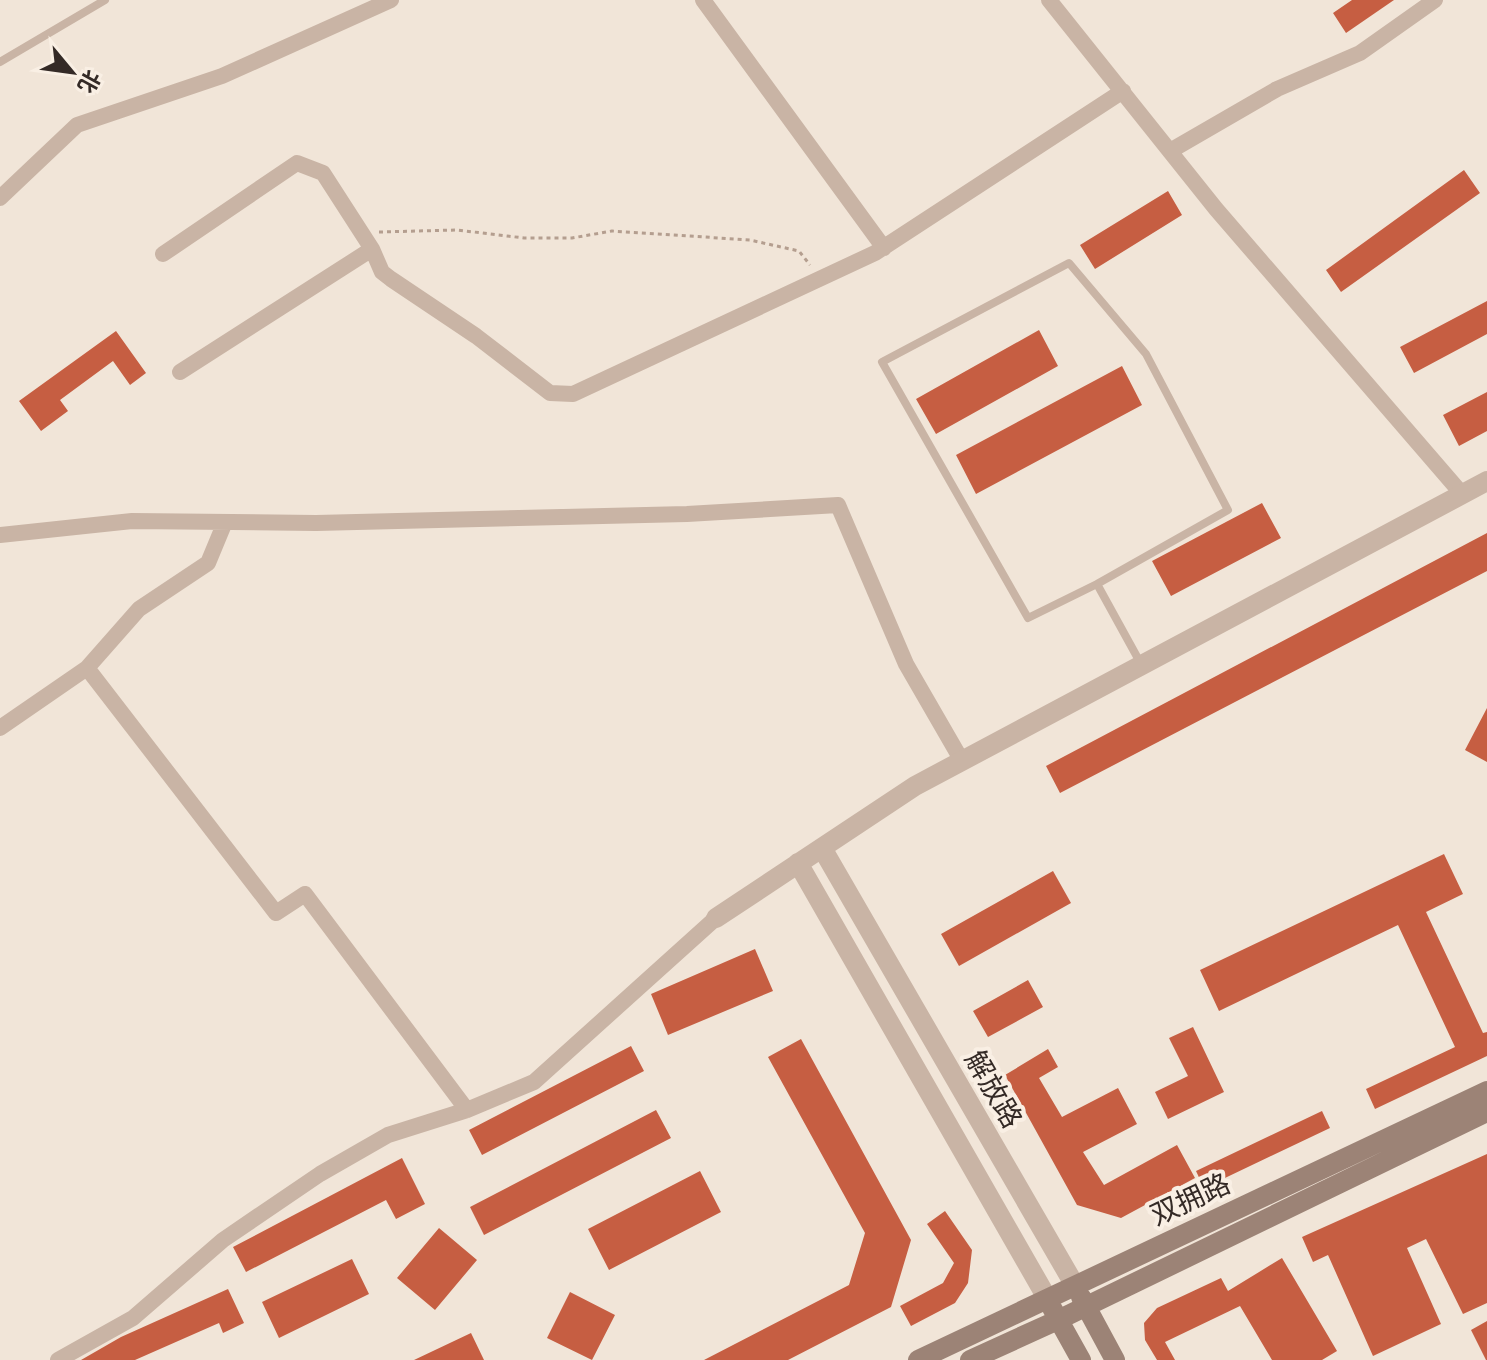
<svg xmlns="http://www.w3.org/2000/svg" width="1487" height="1360" viewBox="0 0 1487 1360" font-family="Mulish,'Noto Sans SC',sans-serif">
	<rect width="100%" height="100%" fill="#f1e5d8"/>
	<path fill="#c65e42" d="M 1352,0 L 1394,0 L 1346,33 L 1333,13 Z
		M 1464,170 L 1480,193 L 1341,292 L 1326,270 Z
		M 1168,191 L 1182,215 L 1095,269 L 1080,245 Z
		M 1487,301 L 1487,334 L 1414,373 L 1400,347 Z
		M 1039,330 L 1058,366 L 936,434 L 916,399 Z
		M 116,331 L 146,373 L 130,385 L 113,361 L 60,400 L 68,411 L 41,431 L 19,401 Z
		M 1122,366 L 1142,405 L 976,494 L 956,455 Z
		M 1487,392 L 1487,431 L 1459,446 L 1443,415 Z
		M 1262,503 L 1281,538 L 1171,596 L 1152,561 Z
		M 1487,533 L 1487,571 L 1060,793 L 1046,766 Z
		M 1487,708 L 1487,762 L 1465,750 Z
		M 1444,854 L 1463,894 L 1426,912 L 1483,1033 L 1487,1032 L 1487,1056 L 1375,1109 L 1366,1089 L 1455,1047 L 1398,925 L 1219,1011 L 1200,970 Z
		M 1053,871 L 1071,903 L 959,966 L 941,934 Z
		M 755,949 L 773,991 L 668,1035 L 651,994 Z
		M 1028,980 L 1043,1007 L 988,1037 L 973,1011 Z
		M 1193,1027 L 1224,1092 L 1168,1119 L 1155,1092 L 1188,1076 L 1169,1038 Z
		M 801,1039 L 911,1240 L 891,1307 L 788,1360 L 704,1360 L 849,1285 L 865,1233 L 768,1057 Z
		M 631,1046 L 644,1071 L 482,1155 L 469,1130 Z
		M 1048,1049 L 1058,1067 L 1039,1078 L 1062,1117 L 1118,1088 L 1137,1124 L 1083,1152 L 1104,1185 L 1177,1145 L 1195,1178 L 1121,1218 L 1077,1205 L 1005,1075 Z
		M 656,1110 L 671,1138 L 484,1235 L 470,1207 Z
		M 1322,1111 L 1330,1128 L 1204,1188 L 1196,1171 Z
		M 1487,1154 L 1487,1303 L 1463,1314 L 1426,1239 L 1407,1248 L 1441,1324 L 1373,1356 L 1328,1255 L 1313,1262 L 1302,1237 Z
		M 402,1158 L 425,1204 L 396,1219 L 386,1200 L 246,1272 L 233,1247 Z
		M 700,1171 L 721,1212 L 609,1270 L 588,1229 Z
		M 945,1211 L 972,1250 L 968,1283 L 955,1303 L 911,1326 L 900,1306 L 943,1283 L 954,1263 L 927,1224 Z
		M 439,1228 L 477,1260 L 435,1310 L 397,1278 Z
		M 1282,1258 L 1337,1351 L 1322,1360 L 1272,1360 L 1240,1306 L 1165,1342 L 1175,1360 L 1157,1360 L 1145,1340 L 1144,1323 L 1157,1308 L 1221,1278 L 1228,1291 Z
		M 352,1259 L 369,1294 L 279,1338 L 262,1302 Z
		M 228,1289 L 244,1323 L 223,1333 L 219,1323 L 135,1360 L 81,1360 L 121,1337 Z
		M 570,1292 L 615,1315 L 592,1360 L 547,1338 Z
		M 1487,1321 L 1487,1360 L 1486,1360 L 1471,1330 Z
		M 471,1333 L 484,1360 L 414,1360 Z"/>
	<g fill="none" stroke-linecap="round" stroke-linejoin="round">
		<path stroke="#b49e8f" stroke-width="3" stroke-dasharray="4 4" stroke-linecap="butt" d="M 379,232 L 457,230 L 524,238 L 572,238 L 612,231 L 750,240 L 799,251 L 810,265"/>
		<path stroke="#c9b4a5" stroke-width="8" d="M 0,62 L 105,0
			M 1097,584 L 1228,510 L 1146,354 L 1069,263 L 882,362 L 1028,618 L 1097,584 L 1141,664"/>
		<path stroke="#c9b4a5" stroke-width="16" d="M 703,0 L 884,248
			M 1049,0 L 1216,209 L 1462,494
			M 1170,151 L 1277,89 L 1360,53 L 1435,0
			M 0,198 L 77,125 L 222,76 L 391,0
			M 163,254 L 297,163 L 323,173 L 372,249
			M 180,372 L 372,249 L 382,272 L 391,279 L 476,336 L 550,393 L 573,394 L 875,253 L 1123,91
			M 0,535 L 132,521 L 316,523 L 687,514 L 838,505 L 906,664 L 962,761
			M 87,668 L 276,913 L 305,894 L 467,1110
			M 0,728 L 87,668 L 139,609 L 208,563 L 225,522
			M 58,1360 L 133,1318 L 223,1240 L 320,1174 L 388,1135 L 467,1110 L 534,1082 L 716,918"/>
		<path stroke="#c9b4a5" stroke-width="20" d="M 822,848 L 1074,1284
			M 798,863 L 1047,1298
			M 716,918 L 915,786 L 1487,481"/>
		<path stroke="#9c8376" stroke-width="20" d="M 1081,1297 L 1115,1360
			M 1052,1308 L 1081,1360
			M 918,1360 L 1487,1091
			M 970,1360 L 1058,1320 L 1487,1112"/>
	</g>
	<g text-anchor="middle" stroke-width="8" stroke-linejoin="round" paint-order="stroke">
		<g font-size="28" fill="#342a26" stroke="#f9efe4">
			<text transform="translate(994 1089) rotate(60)" y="10">解放路</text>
			<text transform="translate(1190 1199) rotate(-25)" y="10">双拥路</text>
		</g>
	</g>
	<g transform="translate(72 72) rotate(119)" stroke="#f9efe4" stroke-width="6" paint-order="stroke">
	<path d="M0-6L14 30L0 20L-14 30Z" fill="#342a26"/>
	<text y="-12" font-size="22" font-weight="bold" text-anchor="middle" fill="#342a26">北</text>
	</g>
</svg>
